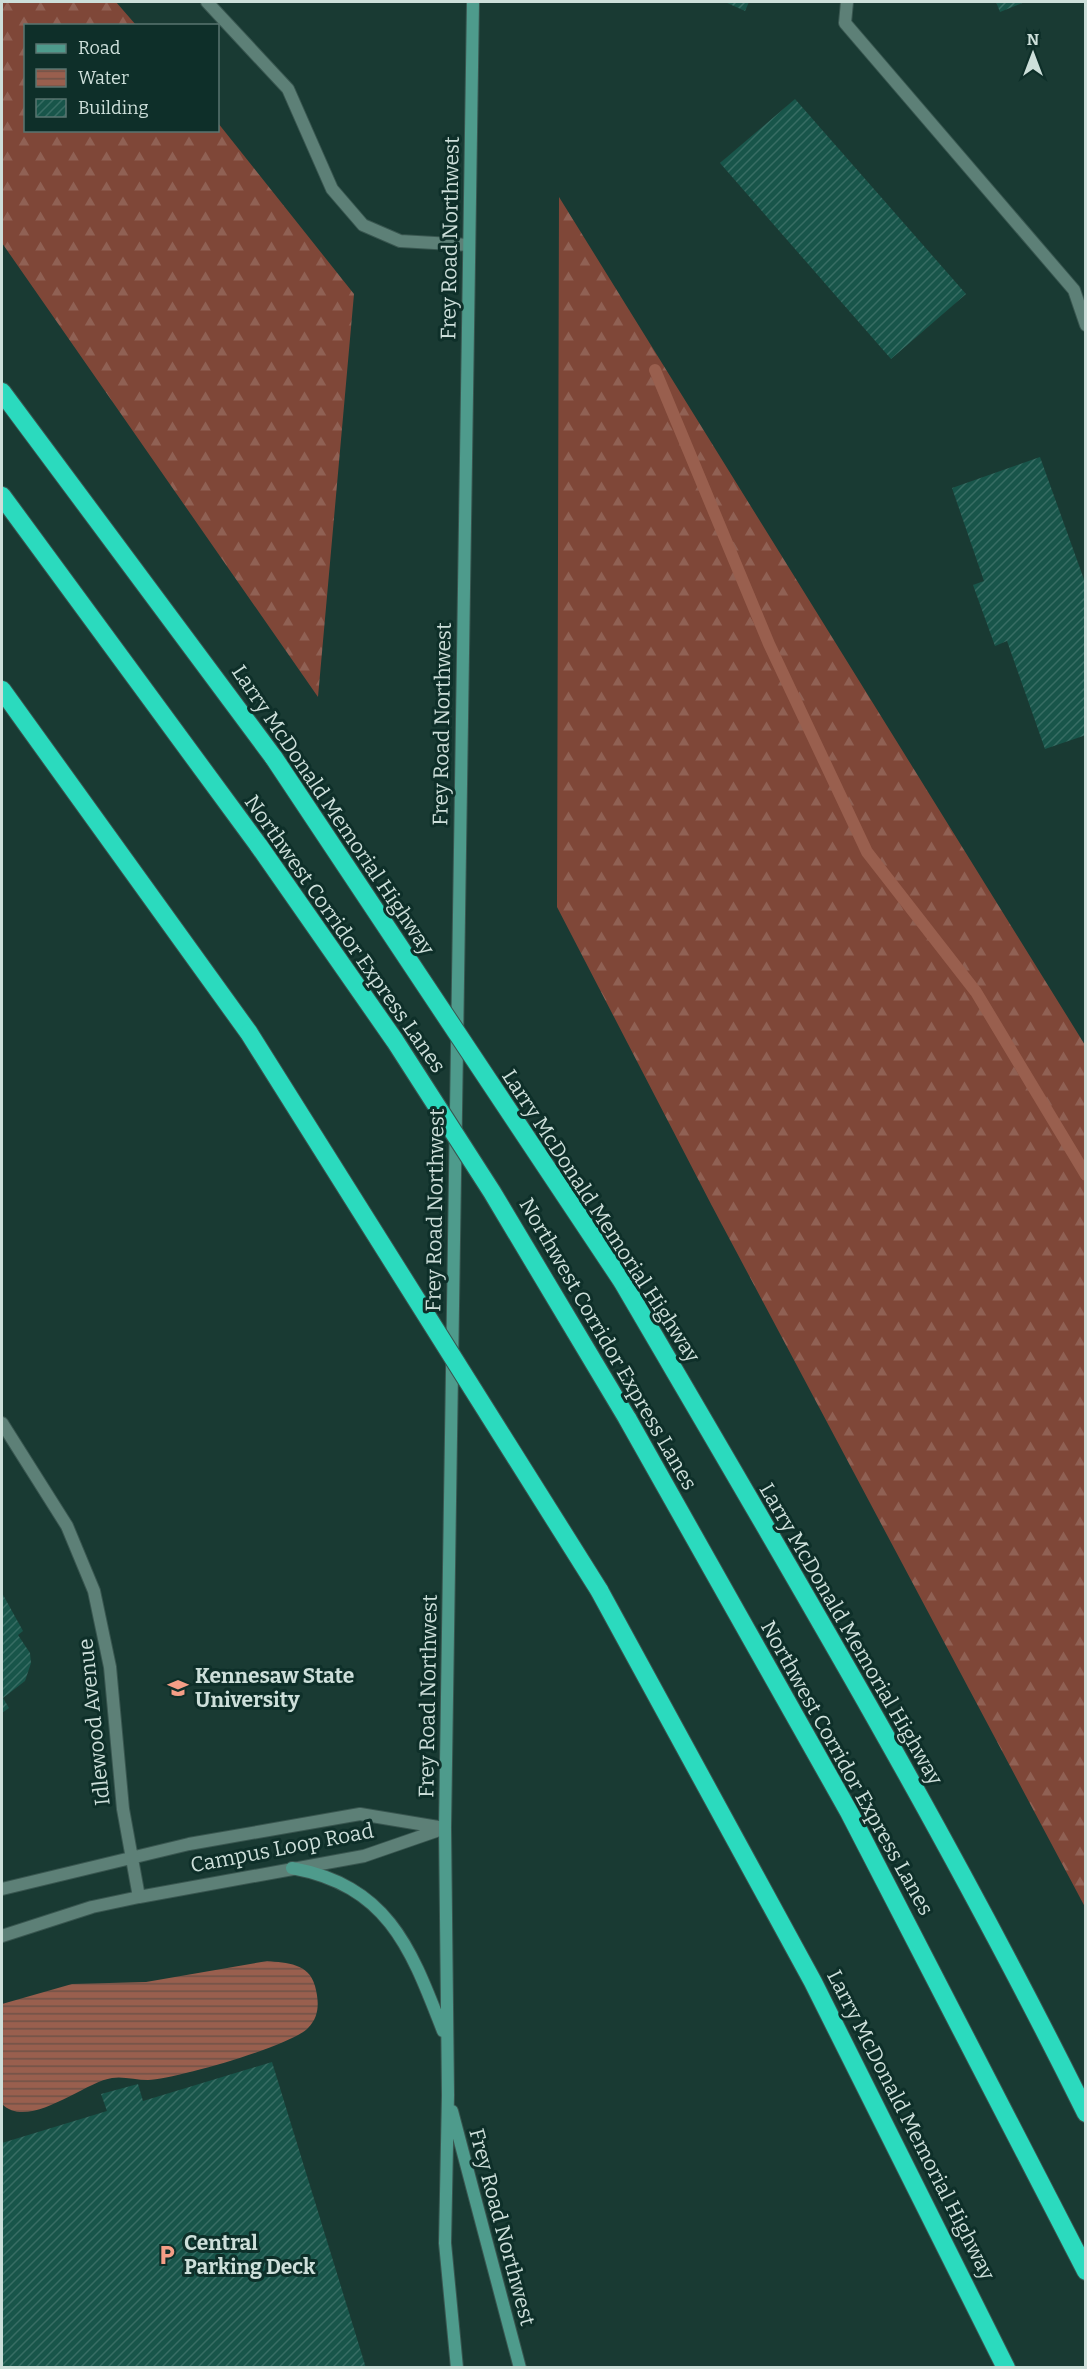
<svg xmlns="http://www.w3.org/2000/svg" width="1087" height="2369" viewBox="0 0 1087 2369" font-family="Bitter,serif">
	<defs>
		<pattern id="forest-firs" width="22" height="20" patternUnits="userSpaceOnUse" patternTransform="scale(1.5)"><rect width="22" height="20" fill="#7f4738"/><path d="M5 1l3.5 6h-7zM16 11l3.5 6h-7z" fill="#906154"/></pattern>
		<pattern id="water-rules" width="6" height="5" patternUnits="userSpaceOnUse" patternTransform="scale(1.5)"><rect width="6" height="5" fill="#995f4e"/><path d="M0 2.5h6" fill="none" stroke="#705248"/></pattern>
		<pattern id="building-hatch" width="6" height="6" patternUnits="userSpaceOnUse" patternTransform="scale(1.5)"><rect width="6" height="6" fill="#18554a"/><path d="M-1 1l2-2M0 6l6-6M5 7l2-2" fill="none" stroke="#386d64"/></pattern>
	</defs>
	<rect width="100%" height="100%" fill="#193a33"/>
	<path fill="url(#forest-firs)" d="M 2,2 L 116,2 L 136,25 L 26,26 L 26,130 L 218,130 L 218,123 L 354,294 L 318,697 L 2,243 Z
		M 559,197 L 1085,1045 L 1085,1907 L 712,1206 L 557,907 Z"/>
	<path fill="url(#water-rules)" d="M 267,1961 C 287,1963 309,1963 315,1986 C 319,2001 320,2016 308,2028 C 291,2046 175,2079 148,2080 C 136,2080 123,2076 112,2078 C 84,2082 29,2131 2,2104 L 2,2004 L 72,1984 L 146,1982 Z"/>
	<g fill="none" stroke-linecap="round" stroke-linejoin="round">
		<path stroke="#995f4e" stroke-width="12" d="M 655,370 L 769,644 L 867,852 L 976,992 L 1086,1175"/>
	</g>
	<path fill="url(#building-hatch)" d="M 725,2 L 749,2 L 745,11 Z
		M 996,2 L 1025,2 L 1000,12 Z
		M 795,99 L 966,294 L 891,359 L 720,163 Z
		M 1040,457 L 1086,585 L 1086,735 L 1045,749 L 1007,641 L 995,646 L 973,585 L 984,581 L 952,488 Z
		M 2,1593 L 23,1631 L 18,1635 L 30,1653 L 31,1663 L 25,1681 L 3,1698 L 9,1708 L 2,1713 Z
		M 272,2062 L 366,2368 L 2,2368 L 2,2143 L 107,2111 L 101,2094 L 138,2084 L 143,2101 Z"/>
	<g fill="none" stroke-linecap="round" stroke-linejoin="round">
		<g stroke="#395650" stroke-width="14">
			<path id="service" d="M 207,2 L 288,89 L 332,189 L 363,225 L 400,241 L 469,245
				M 847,2 L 845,23 L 1074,290 L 1086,325"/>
		</g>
		<g stroke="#395650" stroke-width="14">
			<path id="minor" d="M 2,1423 L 67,1526 L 94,1591 L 110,1667 L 123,1809 L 139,1897
				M 2,1889 L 189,1844 L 360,1814 L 444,1828
				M 2,1936 L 92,1907 L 139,1897 L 364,1856 L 445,1828"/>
		</g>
		<g stroke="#395650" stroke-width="14">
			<path id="secondary" d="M 292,1868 C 389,1886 411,1949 443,2031
				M 452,2111 L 520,2368
				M 457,2368 L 445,2243 L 448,2095 L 445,1828 L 473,2"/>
		</g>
		<g stroke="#395650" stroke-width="20">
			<path id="motorway" d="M 2,392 L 274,758
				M 2,496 L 259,846
				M 2,690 L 249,1033
				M 622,1281 C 782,1555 945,1828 1086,2113
				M 627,1418 L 849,1812 L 1086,2271
				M 599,1590 L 813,1982 L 1006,2368"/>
		</g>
		<use href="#service" stroke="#5d8077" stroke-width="12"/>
		<use href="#minor" stroke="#5d8077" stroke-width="12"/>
		<use href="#secondary" stroke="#4e9b8c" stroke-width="12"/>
		<use href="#motorway" stroke="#2bdabe" stroke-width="18"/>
		<g stroke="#395650" stroke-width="20" stroke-linecap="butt">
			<path id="motorway-bridge" d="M 274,758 L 622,1281
				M 259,846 L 395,1041 L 492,1192 L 627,1418
				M 249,1033 L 599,1590"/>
		</g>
		<use href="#motorway-bridge" stroke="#2bdabe" stroke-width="18"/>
	</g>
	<defs>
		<g id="university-bare" transform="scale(1.62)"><path d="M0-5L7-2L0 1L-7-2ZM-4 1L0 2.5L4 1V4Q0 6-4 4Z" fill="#f49e86" stroke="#0e2f29" stroke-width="2.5" paint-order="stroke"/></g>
		<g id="parking-bare" transform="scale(1.62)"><path d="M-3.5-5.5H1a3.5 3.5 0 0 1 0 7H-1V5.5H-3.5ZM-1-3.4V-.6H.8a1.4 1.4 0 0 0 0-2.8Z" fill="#f49e86" stroke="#0e2f29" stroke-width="2.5" paint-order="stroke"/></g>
	</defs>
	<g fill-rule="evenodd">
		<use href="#university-bare" x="178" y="1688"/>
		<use href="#parking-bare" x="167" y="2255"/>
	</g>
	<g text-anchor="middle" stroke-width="6" stroke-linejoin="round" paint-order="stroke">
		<g font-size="21" fill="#cddfda" stroke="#0e2f29">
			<text transform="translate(450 238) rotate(-89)" y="7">Frey Road Northwest</text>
			<text transform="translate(442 724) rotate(-89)" y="7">Frey Road Northwest</text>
			<text transform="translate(333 810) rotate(56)" y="7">Larry McDonald Memorial Highway</text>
			<text transform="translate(345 934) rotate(55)" y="7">Northwest Corridor Express Lanes</text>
			<text transform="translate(435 1210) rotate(-89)" y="7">Frey Road Northwest</text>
			<text transform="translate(601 1216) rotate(57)" y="7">Larry McDonald Memorial Highway</text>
			<text transform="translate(608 1344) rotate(60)" y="7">Northwest Corridor Express Lanes</text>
			<text transform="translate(851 1634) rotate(60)" y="7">Larry McDonald Memorial Highway</text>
			<text transform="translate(428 1696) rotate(-89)" y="7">Frey Road Northwest</text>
			<text transform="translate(94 1722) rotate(-96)" y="7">Idlewood Avenue</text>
			<text transform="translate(847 1768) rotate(61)" y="7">Northwest Corridor Express Lanes</text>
			<text transform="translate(282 1848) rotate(-11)" y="7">Campus Loop Road</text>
			<text transform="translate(911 2125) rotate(63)" y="7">Larry McDonald Memorial Highway</text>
			<text transform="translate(502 2227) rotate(75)" y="7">Frey Road Northwest</text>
		</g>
		<g font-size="21" font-weight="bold" fill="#cddfda" stroke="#0e2f29" text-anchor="start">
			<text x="195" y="1683">Kennesaw State<tspan x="195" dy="24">University</tspan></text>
			<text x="184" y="2250">Central<tspan x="184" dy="24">Parking Deck</tspan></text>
		</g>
	</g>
	<rect width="1087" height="2369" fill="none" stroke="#cddfda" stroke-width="6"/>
	<rect x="24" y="24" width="195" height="108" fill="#0e2f29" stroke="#5a7570" stroke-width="1.5"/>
	<rect x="36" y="44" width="30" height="9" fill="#4e9b8c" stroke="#5a7570" stroke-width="1.5"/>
	<text x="78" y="54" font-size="18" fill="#cddfda">Road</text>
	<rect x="36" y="69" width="30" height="18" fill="url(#water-rules)" stroke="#5a7570" stroke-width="1.5"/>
	<text x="78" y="84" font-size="18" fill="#cddfda">Water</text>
	<rect x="36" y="99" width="30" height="18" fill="url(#building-hatch)" stroke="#5a7570" stroke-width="1.5"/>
	<text x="78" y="114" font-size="18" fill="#cddfda">Building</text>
	<g transform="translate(1033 54)" stroke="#0e2f29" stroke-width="4.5" paint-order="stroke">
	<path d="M0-4.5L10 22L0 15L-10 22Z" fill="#cddfda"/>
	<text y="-9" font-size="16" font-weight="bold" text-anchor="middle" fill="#cddfda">N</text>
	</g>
</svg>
